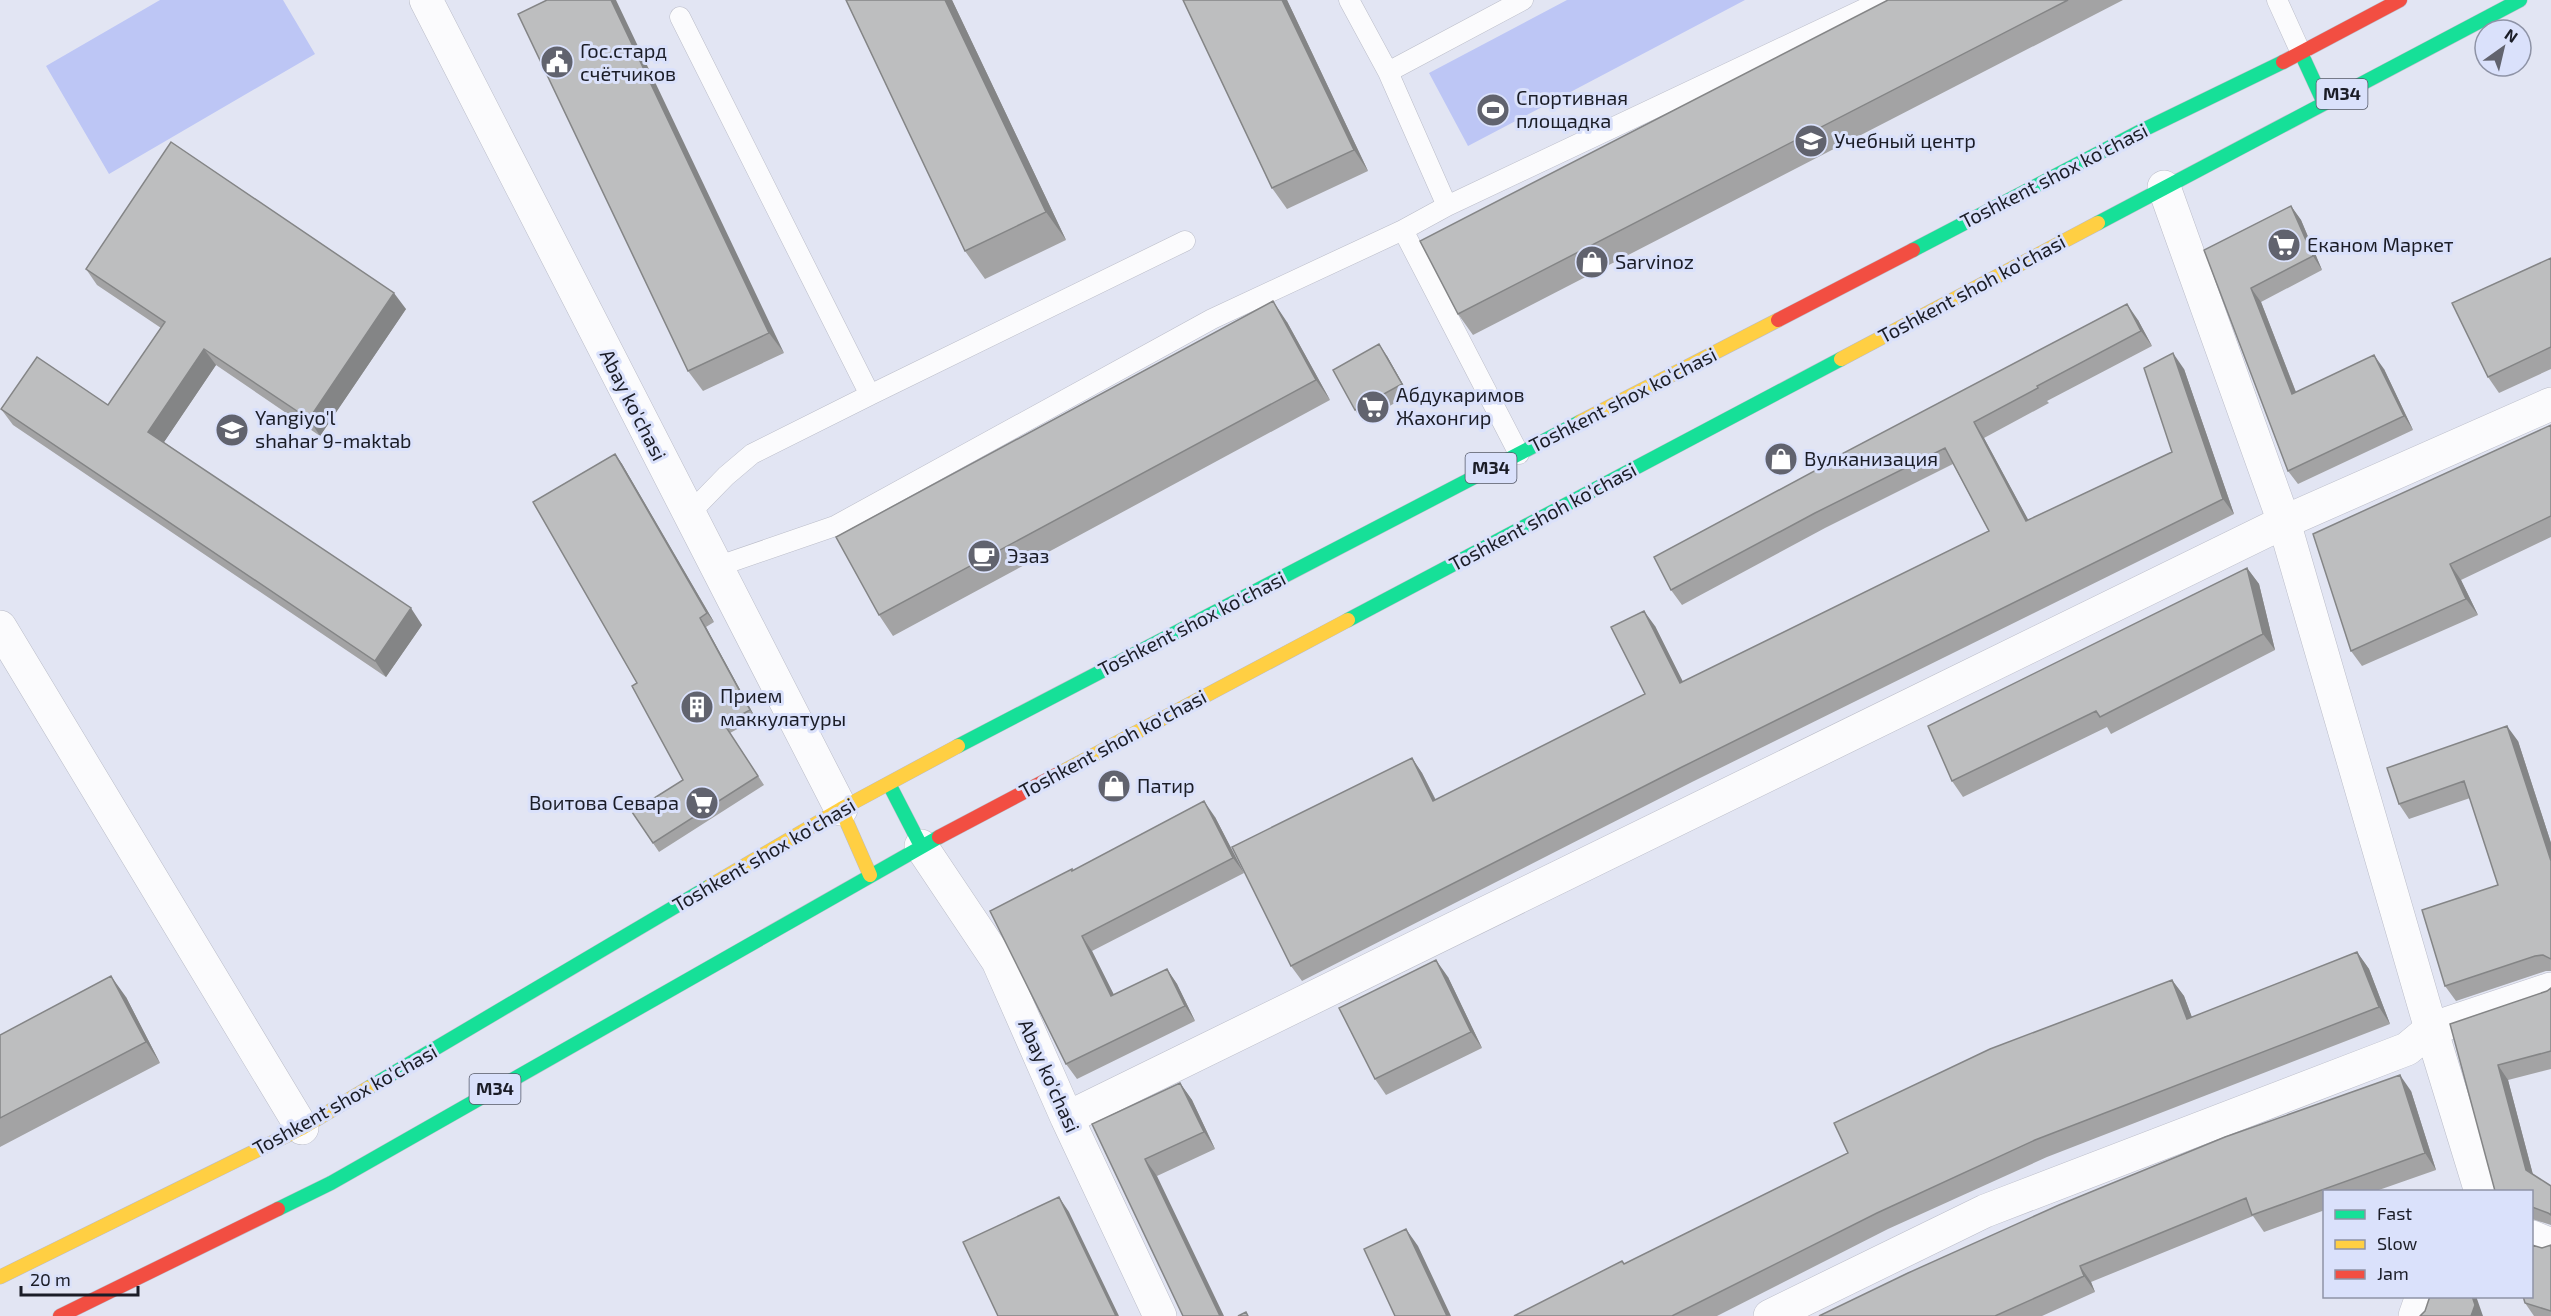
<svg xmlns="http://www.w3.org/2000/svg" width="2551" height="1316" viewBox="0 0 2551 1316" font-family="'Exo 2',sans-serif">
	<rect width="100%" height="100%" fill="#e2e5f3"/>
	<path fill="#bdc6f5" d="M 160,0 L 283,0 L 315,54 L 109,174 L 46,66 Z
		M 1567,0 L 1745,0 L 1468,146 L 1429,73 Z"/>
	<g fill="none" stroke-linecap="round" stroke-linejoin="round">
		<g stroke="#babcc8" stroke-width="21">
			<path id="lane" d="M 1349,0 L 1388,72 L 1447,206 L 1403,230
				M 2277,0 L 2301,53
				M 680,17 L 870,395 L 752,454 L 726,476 L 689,514
				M 1388,72 L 1523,0
				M 1447,206 L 1883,0
				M 870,395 L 1185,241
				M 716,567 L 835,526 L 1212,319 L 1403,230 L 1519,454"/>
		</g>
		<g stroke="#babcc8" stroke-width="34">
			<path id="street" d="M 426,0 L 841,809
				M 2164,187 L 2284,522 L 2431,1029 L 2481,1192
				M 0,627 L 302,1128
				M 921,846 L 998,961 L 1067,1118 L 1160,1316
				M 1067,1118 L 2284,522 L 2551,404
				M 2532,1237 L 2551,1245
				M 1770,1316 L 1985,1211 L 2407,1049 L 2431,1029 L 2551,989
				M 2415,1316 L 2422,1296"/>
		</g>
		<g stroke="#babcc8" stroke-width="15">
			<path id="fast" d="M 2301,53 L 2324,103
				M 2098,223 L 2520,0
				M 1913,250 L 2143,130 L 2283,62
				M 1348,620 L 1841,359
				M 958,746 L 1580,422
				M 889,784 L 921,846
				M 370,1087 L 710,886
				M 278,1209 L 331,1183 L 939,837"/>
		</g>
		<g stroke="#babcc8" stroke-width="15">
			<path id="slow" d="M 1841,359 L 2098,223
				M 1580,422 L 1778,320
				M 1060,773 L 1348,620
				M 841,809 L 870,875
				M 710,886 L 841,809 L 958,746
				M 0,1277 L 302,1128 L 370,1087"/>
		</g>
		<g stroke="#babcc8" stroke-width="15">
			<path id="jam" d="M 2283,62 L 2400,0
				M 1778,320 L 1913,250
				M 939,837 L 1060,773
				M 60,1316 L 278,1209"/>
		</g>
		<use href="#lane" stroke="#fbfbfd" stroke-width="20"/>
		<use href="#street" stroke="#fbfbfd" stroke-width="33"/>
		<use href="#fast" stroke="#16e098" stroke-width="14"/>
		<use href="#slow" stroke="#ffcf43" stroke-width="14"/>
		<use href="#jam" stroke="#f24e42" stroke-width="14"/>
	</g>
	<path fill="#a3a3a4" d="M 547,0 L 784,353 L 703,391 L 688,371 Z
		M 846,0 L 952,0 L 1066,240 L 985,279 L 965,251 Z
		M 1183,0 L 1287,0 L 1368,171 L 1287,209 L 1272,188 Z
		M 1888,0 L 2123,0 L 1473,335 L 1458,314 Z
		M 2291,206 L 2301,220 L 2322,270 L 2261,302 L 2296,392 L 2384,369 L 2413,430 L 2298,484 L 2288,471 L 2204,250 Z
		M 2551,258 L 2551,369 L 2499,393 L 2488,377 Z
		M 86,269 L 406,309 L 320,436 L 216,365 L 164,442 L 422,625 L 386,677 L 13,425 L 1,409 L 108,405 L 161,328 L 97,285 Z
		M 2138,320 L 2152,346 L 2047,401 L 2049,403 L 1984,438 L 2028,520 L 2172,452 L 2184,369 L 2234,514 L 1692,782 L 1302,981 L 1291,966 L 1412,758 L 1422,773 L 1436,800 L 1645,694 L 1655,626 L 1683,682 L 1989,531 L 1953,464 L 1825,528 L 1682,605 L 1671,590 Z
		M 1287,322 L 1330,400 L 893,636 L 879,615 Z
		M 1387,356 L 1409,395 L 1363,421 L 1355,410 Z
		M 2551,425 L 2551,537 L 2461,580 L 2478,615 L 2362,666 L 2351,651 Z
		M 615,454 L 622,464 L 714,622 L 706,627 L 756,719 L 730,733 L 764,785 L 659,852 L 632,812 L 683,780 L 637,683 Z
		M 2247,568 L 2259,584 L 2275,650 L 2111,734 L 2107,727 L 1963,797 L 1952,781 Z
		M 2518,741 L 2551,843 L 2551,971 L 2546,971 L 2456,1001 L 2445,986 L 2498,885 L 2470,798 L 2409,819 L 2399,804 Z
		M 1215,817 L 1244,873 L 1092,951 L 1114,995 L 1167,969 L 1177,984 L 1195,1021 L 1077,1079 L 1066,1064 L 1073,871 Z
		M 2357,952 L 2369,969 L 2390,1024 L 2047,1157 L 1888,1229 L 1717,1316 L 1514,1316 L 1624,1264 L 1848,1153 L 2172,980 L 2184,996 L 2192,1018 Z
		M 1448,977 L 1482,1048 L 1386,1095 L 1375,1079 Z
		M 2551,988 L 2551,1069 L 2508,1080 L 2533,1175 L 2551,1186 L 2551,1225 L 2532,1219 L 2532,1191 L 2450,1024 L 2547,991 Z
		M 126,997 L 160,1063 L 0,1147 L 0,1035 Z
		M 1180,1083 L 1192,1100 L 1215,1149 L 1157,1176 L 1092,1124 Z
		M 2411,1091 L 2436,1170 L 2376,1191 L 2325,1191 L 2325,1210 L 2264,1232 L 2253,1216 L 2091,1282 L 2095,1292 L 2042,1316 L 1819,1316 Z
		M 2551,1245 L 2551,1316 L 2534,1316 L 2525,1303 L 2542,1248 Z"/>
	<path fill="#848586" d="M 611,0 L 616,0 L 784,353 L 769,333 Z
		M 945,0 L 952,0 L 1066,240 L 1046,212 Z
		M 1282,0 L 1287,0 L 1368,171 L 1354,150 Z
		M 2291,206 L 2301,220 L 2322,270 L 2313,256 Z
		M 2251,288 L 2261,302 L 2302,408 L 2292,394 Z
		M 394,293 L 406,309 L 320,436 L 309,419 Z
		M 1273,301 L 1287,322 L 1330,400 L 1316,380 Z
		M 2127,304 L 2138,320 L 2152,346 L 2141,331 Z
		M 1379,344 L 1387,356 L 1409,395 L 1402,384 Z
		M 204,349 L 216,365 L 160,448 L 148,432 Z
		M 2173,353 L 2184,369 L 2234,514 L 2223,499 Z
		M 2374,355 L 2384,369 L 2413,430 L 2404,416 Z
		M 1974,422 L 1984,438 L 2037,536 L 2026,521 Z
		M 615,454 L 622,464 L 714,622 L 707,613 Z
		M 2450,564 L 2461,580 L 2478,615 L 2466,599 Z
		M 2247,568 L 2259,584 L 2275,650 L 2263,634 Z
		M 411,608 L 422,625 L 386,677 L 375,661 Z
		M 1644,611 L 1655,626 L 1691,698 L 1680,683 Z
		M 700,618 L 706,627 L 756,719 L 750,710 Z
		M 2507,726 L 2518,741 L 2551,843 L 2551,861 Z
		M 1412,758 L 1422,773 L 1444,817 L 1433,801 Z
		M 1204,801 L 1215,817 L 1244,873 L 1233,858 Z
		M 1082,936 L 1092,951 L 1122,1011 L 1111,996 Z
		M 2357,952 L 2369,969 L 2390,1024 L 2379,1007 Z
		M 1436,960 L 1448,977 L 1482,1048 L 1471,1032 Z
		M 1167,969 L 1177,984 L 1195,1021 L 1185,1006 Z
		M 111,976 L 126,997 L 160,1063 L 146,1042 Z
		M 2172,980 L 2184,996 L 2199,1036 L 2187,1019 Z
		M 2498,1065 L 2508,1080 L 2536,1186 L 2526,1170 Z
		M 2400,1075 L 2411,1091 L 2436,1170 L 2425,1153 Z
		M 1180,1083 L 1192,1100 L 1215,1149 L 1204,1132 Z
		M 1145,1159 L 1157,1176 L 1224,1316 L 1220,1316 Z
		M 1059,1197 L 1069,1212 L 1119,1316 L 1116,1316 Z
		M 1406,1229 L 1418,1246 L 1451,1316 L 1447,1316 Z
		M 2080,1266 L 2091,1282 L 2095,1292 L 2084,1276 Z
		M 2472,1296 L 2476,1296 L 2483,1316 L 2471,1316 Z"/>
	<path fill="#bdbebf" stroke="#848586" stroke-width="1.5" d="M 547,0 L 611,0 L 769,333 L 688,371 L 518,14 Z
		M 846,0 L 945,0 L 1046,212 L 965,251 Z
		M 1183,0 L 1282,0 L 1354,150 L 1272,188 Z
		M 1888,0 L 2068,0 L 1458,314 L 1420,241 Z
		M 171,142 L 394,293 L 309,419 L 204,349 L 148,432 L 411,608 L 375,661 L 1,409 L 37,357 L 108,405 L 165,322 L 86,269 Z
		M 2291,206 L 2313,256 L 2251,288 L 2292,394 L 2374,355 L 2404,416 L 2288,471 L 2204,250 Z
		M 2551,258 L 2551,347 L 2488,377 L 2452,303 Z
		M 1273,301 L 1316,380 L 879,615 L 836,537 Z
		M 2127,304 L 2141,331 L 2037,386 L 2038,388 L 1974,422 L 2026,521 L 2172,452 L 2144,368 L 2173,353 L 2223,499 L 1682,767 L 1291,966 L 1232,847 L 1412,758 L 1433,801 L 1645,694 L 1611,627 L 1644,611 L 1680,683 L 1989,531 L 1945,448 L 1815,513 L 1671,590 L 1654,557 L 1835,460 L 1834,458 Z
		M 1379,344 L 1402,384 L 1355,410 L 1333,370 Z
		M 2551,425 L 2551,516 L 2450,564 L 2466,599 L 2351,651 L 2313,534 Z
		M 615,454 L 707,613 L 700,618 L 750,710 L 724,724 L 758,776 L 653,843 L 632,812 L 683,780 L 632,686 L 637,683 L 533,502 Z
		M 2247,568 L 2263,634 L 2100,717 L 2096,711 L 1952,781 L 1928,726 Z
		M 2507,726 L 2551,861 L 2551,959 L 2543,955 L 2535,956 L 2445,986 L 2422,910 L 2498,885 L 2464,781 L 2399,804 L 2387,768 Z
		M 1204,801 L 1233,858 L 1082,936 L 1111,996 L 1167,969 L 1185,1006 L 1066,1064 L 990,911 L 1072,869 L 1072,871 Z
		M 2357,952 L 2379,1007 L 2035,1140 L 1877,1213 L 1672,1316 L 1514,1316 L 1622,1261 L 1624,1264 L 1848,1153 L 1834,1123 L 1990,1049 L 2172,980 L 2187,1019 Z
		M 1436,960 L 1471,1032 L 1375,1079 L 1339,1008 Z
		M 111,976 L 146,1042 L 0,1118 L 0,1035 Z
		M 2551,988 L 2551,1051 L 2498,1065 L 2526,1170 L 2551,1186 L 2551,1215 L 2548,1213 L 2532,1207 L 2532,1191 L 2495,1191 L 2450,1024 L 2547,991 Z
		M 2400,1075 L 2425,1153 L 2252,1215 L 2246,1198 L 2080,1266 L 2084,1276 L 1995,1316 L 1819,1316 L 1908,1273 L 2059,1205 L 2225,1137 Z
		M 1180,1083 L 1204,1132 L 1145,1159 L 1220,1316 L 1183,1316 L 1092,1124 Z
		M 1059,1197 L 1116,1316 L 998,1316 L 963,1242 Z
		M 1406,1229 L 1447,1316 L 1395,1316 L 1364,1249 Z
		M 2532,1245 L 2542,1248 L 2551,1245 L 2551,1311 L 2525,1303 L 2523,1296 L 2532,1296 Z
		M 2430,1296 L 2472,1296 L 2475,1305 L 2471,1316 L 2420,1316 L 2425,1311 Z
		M 1246,1312 L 1248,1316 L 1238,1316 Z"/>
	<defs>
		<g id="civic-disc" transform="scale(1.725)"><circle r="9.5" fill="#61636e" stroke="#dae1fb"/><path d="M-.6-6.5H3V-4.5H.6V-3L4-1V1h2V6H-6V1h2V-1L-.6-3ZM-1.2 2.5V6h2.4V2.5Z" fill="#fff"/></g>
		<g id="stadium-disc" transform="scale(1.725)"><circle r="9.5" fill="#61636e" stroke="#dae1fb"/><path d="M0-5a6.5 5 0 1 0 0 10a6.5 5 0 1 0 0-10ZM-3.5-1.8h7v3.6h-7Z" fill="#fff"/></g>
		<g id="school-disc" transform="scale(1.725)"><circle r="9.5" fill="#61636e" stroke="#dae1fb"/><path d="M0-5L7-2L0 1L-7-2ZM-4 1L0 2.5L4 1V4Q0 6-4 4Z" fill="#fff"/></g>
		<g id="supermarket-disc" transform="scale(1.725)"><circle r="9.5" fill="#61636e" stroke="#dae1fb"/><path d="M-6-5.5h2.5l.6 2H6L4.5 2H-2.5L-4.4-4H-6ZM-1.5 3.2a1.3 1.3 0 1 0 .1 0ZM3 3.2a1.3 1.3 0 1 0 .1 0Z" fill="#fff"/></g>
		<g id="shop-disc" transform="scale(1.725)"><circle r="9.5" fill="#61636e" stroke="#dae1fb"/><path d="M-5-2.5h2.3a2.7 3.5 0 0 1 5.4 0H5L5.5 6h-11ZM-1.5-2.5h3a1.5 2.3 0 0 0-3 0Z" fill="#fff"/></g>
		<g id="cafe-disc" transform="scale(1.725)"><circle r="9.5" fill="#61636e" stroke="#dae1fb"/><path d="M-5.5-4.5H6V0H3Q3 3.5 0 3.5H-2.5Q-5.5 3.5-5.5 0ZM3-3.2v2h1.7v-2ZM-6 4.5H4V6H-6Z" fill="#fff"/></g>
		<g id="building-disc" transform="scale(1.725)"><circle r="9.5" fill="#61636e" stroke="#dae1fb"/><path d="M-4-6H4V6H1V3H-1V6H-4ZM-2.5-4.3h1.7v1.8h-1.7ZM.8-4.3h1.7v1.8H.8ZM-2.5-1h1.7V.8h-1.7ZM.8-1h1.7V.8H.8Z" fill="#fff"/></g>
	</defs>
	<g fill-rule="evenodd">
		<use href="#civic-disc" x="557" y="62"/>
		<use href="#stadium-disc" x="1493" y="110"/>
		<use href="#school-disc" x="1811" y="141"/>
		<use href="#supermarket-disc" x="2284" y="245"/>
		<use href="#shop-disc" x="1592" y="262"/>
		<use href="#supermarket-disc" x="1373" y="407"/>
		<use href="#school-disc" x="232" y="430"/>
		<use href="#shop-disc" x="1781" y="459"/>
		<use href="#cafe-disc" x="984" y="556"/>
		<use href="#building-disc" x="697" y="707"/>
		<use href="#shop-disc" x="1114" y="786"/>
		<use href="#supermarket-disc" x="702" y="803"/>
	</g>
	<g text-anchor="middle" stroke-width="6" stroke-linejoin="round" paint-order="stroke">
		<g fill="#dae1fb" stroke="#545867" stroke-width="1.5">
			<rect x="2316.5" y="79" width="51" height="30" rx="4.5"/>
			<rect x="1465.5" y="453" width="51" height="30" rx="4.5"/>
			<rect x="469.5" y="1074" width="51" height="30" rx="4.5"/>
		</g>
		<g font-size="18" font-weight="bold" fill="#1b1d27">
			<text x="2342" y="100">M34</text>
			<text x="1491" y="474">M34</text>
			<text x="495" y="1095">M34</text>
		</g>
		<g font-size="20" fill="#1b1d27" stroke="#dae1fb" text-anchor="start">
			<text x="580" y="58">Гос.стард<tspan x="580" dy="23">счётчиков</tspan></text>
			<text x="1516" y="105">Спортивная<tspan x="1516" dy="23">площадка</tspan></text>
			<text x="1834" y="148">Учебный центр</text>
			<text x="2307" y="252">Еканом Маркет</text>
			<text x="1615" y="269">Sarvinoz</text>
			<text x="1396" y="402">Абдукаримов<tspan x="1396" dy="23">Жахонгир</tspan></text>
			<text x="255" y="425">Yangiyo'l<tspan x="255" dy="23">shahar 9-maktab</tspan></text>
			<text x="1804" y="466">Вулканизация</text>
			<text x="1007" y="563">Эзаз</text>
			<text x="720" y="703">Прием<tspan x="720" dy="23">маккулатуры</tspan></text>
			<text x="1137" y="793">Патир</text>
			<text x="679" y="810" text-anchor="end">Воитова Севара</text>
		</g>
		<g font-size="20" fill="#1b1d27" stroke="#dae1fb">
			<text transform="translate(2054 176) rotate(-27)" y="7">Toshkent shox ko'chasi</text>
			<text transform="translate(1972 289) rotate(-28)" y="7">Toshkent shoh ko'chasi</text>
			<text transform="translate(1623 400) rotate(-27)" y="7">Toshkent shox ko'chasi</text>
			<text transform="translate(633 405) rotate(63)" y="7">Abay ko'chasi</text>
			<text transform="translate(1543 517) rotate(-28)" y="7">Toshkent shoh ko'chasi</text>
			<text transform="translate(1192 624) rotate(-27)" y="7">Toshkent shox ko'chasi</text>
			<text transform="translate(1113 744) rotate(-28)" y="7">Toshkent shoh ko'chasi</text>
			<text transform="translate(764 855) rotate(-30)" y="7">Toshkent shox ko'chasi</text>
			<text transform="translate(1049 1076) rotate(66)" y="7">Abay ko'chasi</text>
			<text transform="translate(345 1100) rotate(-29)" y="7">Toshkent shox ko'chasi</text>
		</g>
	</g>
	<rect x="2323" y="1190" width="210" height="108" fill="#dae1fb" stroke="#8e93a6" stroke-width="1.5"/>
	<rect x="2335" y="1210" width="30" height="9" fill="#16e098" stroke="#8e93a6" stroke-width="1.5"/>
	<text x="2377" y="1220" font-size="18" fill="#1b1d27">Fast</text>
	<rect x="2335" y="1240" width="30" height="9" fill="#ffcf43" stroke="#8e93a6" stroke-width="1.5"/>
	<text x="2377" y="1250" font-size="18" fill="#1b1d27">Slow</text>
	<rect x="2335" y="1270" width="30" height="9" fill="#f24e42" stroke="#8e93a6" stroke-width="1.5"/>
	<text x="2377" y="1280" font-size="18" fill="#1b1d27">Jam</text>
	<g transform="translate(2503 48) rotate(34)"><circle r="28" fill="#dae1fb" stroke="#8e93a6" stroke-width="1.5"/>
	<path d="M0-4.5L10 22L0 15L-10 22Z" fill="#61636e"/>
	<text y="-9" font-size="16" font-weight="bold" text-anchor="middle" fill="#1b1d27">N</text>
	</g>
	<path d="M21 1286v9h117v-9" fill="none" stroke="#1b1d27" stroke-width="3"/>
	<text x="30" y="1286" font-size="18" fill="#1b1d27" stroke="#dae1fb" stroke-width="4.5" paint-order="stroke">20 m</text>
</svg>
